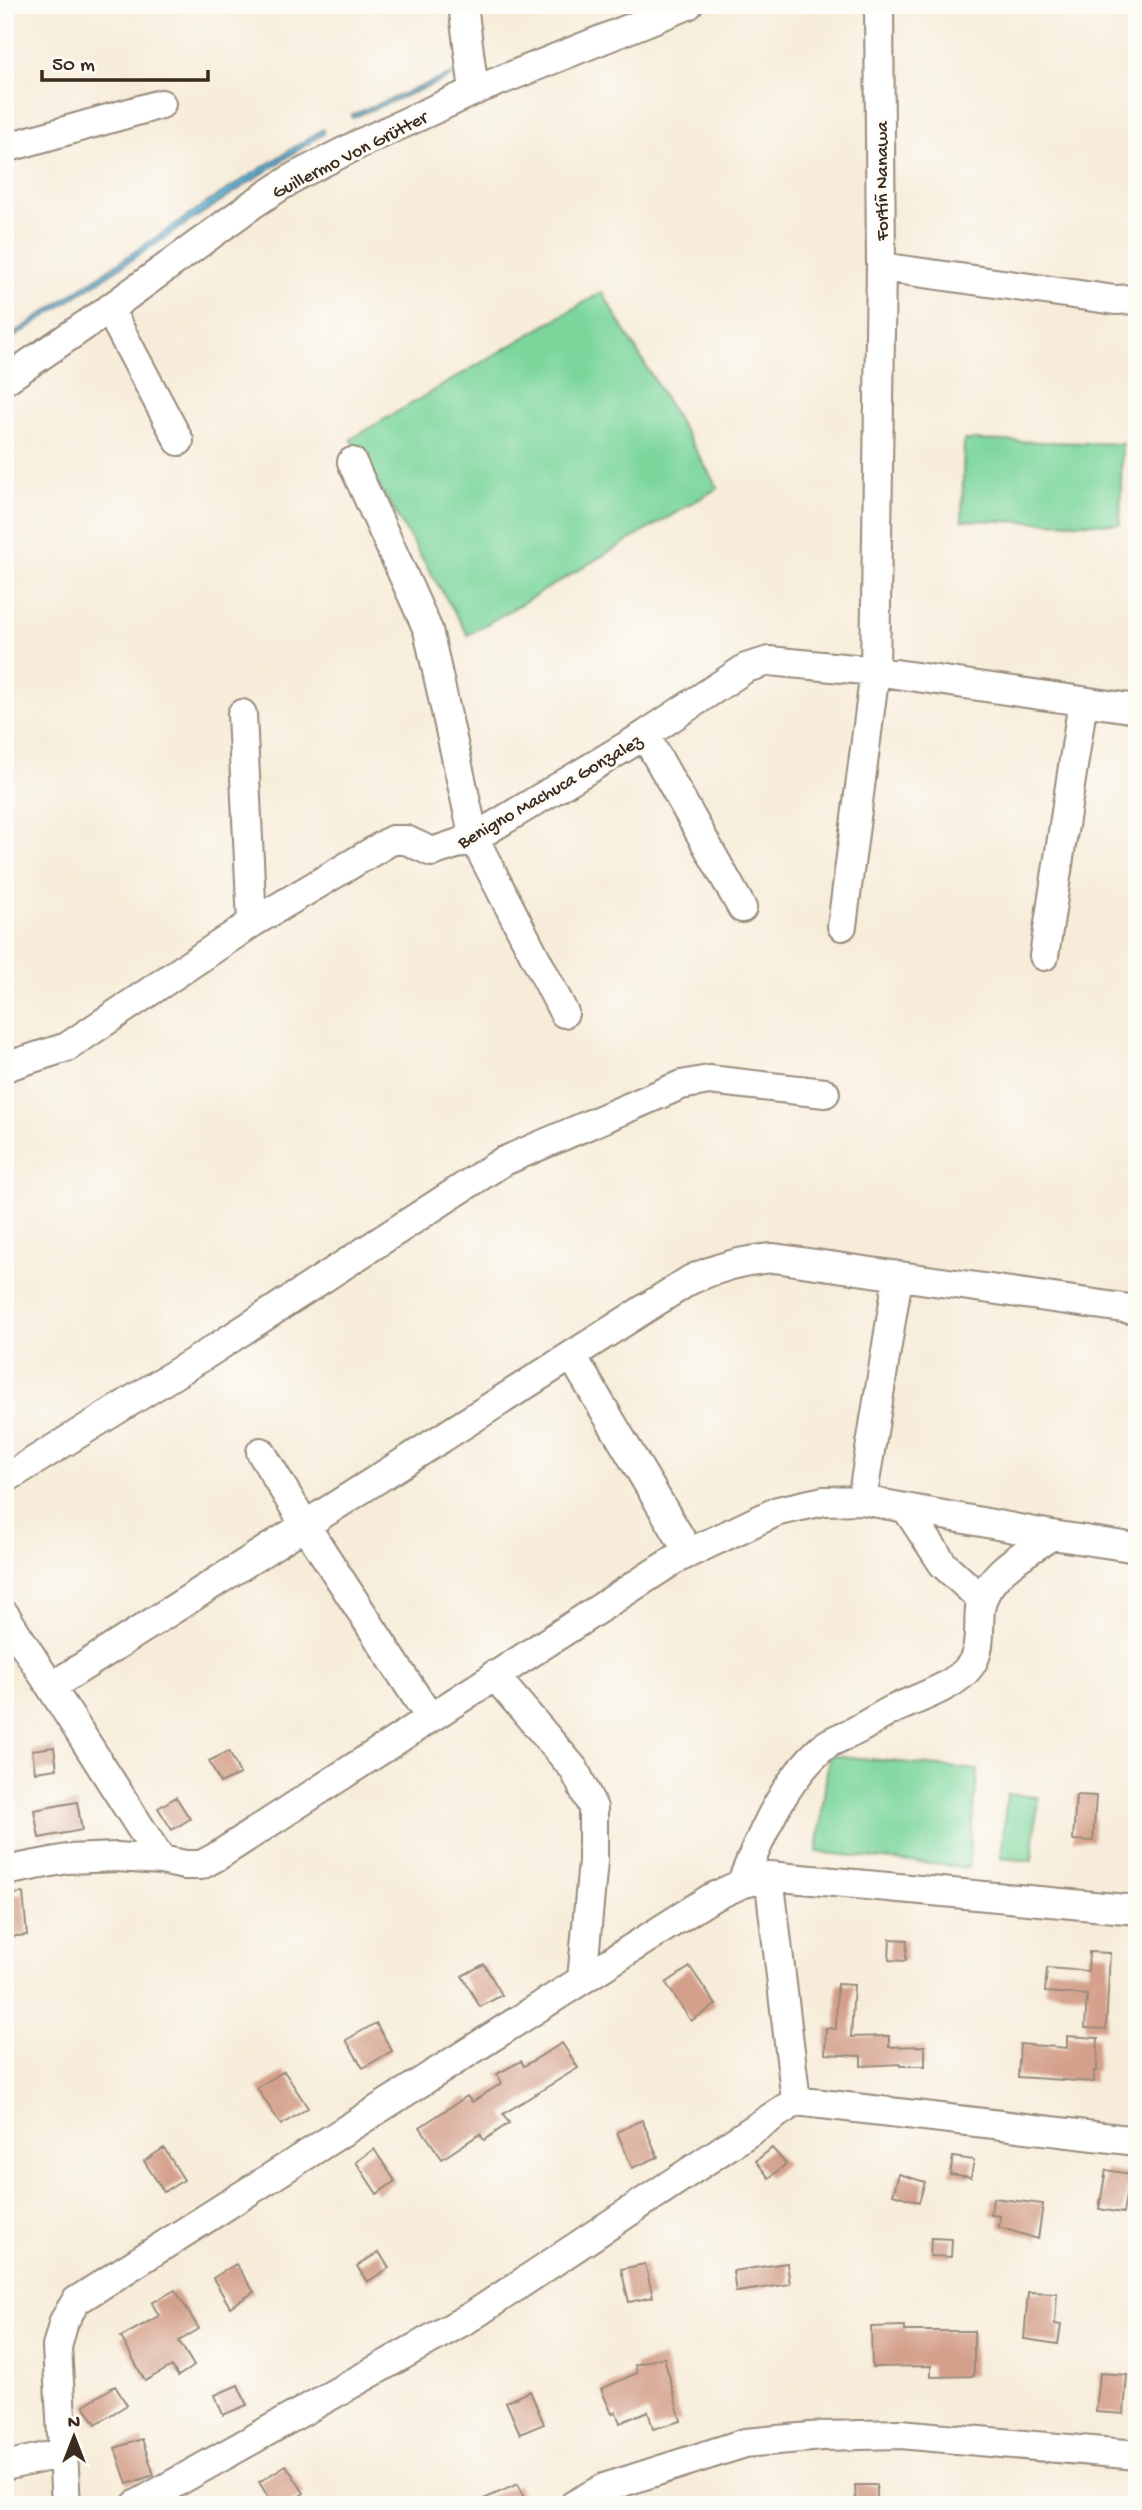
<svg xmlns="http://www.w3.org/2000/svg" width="1142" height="2510" viewBox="0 0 1142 2510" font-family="'Gochi Hand',sans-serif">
	<rect width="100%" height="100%" fill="#fdfcf7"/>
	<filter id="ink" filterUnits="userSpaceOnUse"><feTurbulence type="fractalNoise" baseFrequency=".0143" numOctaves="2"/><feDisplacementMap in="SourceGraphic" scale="14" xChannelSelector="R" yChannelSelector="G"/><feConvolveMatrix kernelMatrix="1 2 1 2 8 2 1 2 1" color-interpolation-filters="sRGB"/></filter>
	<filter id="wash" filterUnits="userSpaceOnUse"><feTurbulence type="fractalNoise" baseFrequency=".00686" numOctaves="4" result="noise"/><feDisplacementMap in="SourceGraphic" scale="28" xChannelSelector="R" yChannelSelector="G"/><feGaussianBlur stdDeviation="1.57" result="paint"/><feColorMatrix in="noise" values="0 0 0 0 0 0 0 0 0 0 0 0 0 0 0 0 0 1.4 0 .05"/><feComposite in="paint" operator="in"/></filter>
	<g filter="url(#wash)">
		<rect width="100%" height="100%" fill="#f7ecd9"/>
		<path fill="#7cd69c" stroke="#5c805d" stroke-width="2" d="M 602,292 L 718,488 L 468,635 L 351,439 Z
			M 964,440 L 1122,444 L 1120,524 L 962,520 Z
			M 829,1755 L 978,1770 L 968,1868 L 817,1852 Z
			M 1007,1794 L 1038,1797 L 1032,1861 L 1001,1858 Z"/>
		<path fill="#56afd4" stroke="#486c79" stroke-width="2" d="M 451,74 L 452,77 L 352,118 L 351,115 Z
			M 323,129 L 324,133 L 10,340 L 9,337 L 217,196 Z"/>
		<g id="blocks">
			<path fill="#d4a08b" d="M 54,1747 L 57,1769 L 35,1772 L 32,1750 Z
				M 229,1751 L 240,1774 L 220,1783 L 209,1761 Z
				M 1076,1795 L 1096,1796 L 1093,1841 L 1073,1840 Z
				M 176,1797 L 190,1819 L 172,1830 L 158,1808 Z
				M 77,1802 L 82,1830 L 39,1838 L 34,1810 Z
				M 23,1893 L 27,1935 L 7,1937 L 5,1895 Z
				M 890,1939 L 907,1940 L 906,1961 L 889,1960 Z
				M 1089,1952 L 1110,1953 L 1106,2029 L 1085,2028 L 1087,1995 L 1045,1992 L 1047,1968 L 1088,1971 Z
				M 484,1964 L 502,1995 L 480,2007 L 462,1976 Z
				M 690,1967 L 716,2005 L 691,2021 L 666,1983 Z
				M 837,1984 L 854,1985 L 851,2037 L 889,2036 L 889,2047 L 925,2046 L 925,2066 L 900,2066 L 900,2064 L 861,2066 L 861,2056 L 825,2054 L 826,2028 L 836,2029 Z
				M 376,2023 L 392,2051 L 363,2068 L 346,2040 Z
				M 1067,2036 L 1098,2038 L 1097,2071 L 1094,2071 L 1094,2082 L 1018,2077 L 1020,2044 L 1067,2048 Z
				M 562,2043 L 578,2068 L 503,2114 L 509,2123 L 484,2140 L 480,2134 L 442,2159 L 420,2127 L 467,2096 L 472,2102 L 502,2083 L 497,2074 L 521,2061 L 524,2066 Z
				M 284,2071 L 308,2108 L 281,2125 L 257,2088 Z
				M 642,2120 L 658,2157 L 632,2168 L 617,2132 Z
				M 164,2148 L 184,2180 L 164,2192 L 144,2161 Z
				M 772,2148 L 786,2164 L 769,2178 L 756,2161 Z
				M 374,2149 L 395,2181 L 377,2194 L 356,2162 Z
				M 953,2157 L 974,2160 L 971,2177 L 950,2174 Z
				M 1106,2170 L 1130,2174 L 1123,2213 L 1099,2209 Z
				M 899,2174 L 925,2182 L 919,2202 L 893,2194 Z
				M 993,2198 L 1043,2204 L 1038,2239 L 999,2227 L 1000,2216 L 991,2215 Z
				M 931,2238 L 952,2239 L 951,2257 L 930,2256 Z
				M 379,2252 L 389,2268 L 367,2282 L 357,2266 Z
				M 787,2263 L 790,2284 L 736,2292 L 733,2271 Z
				M 236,2264 L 254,2292 L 230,2307 L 213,2278 Z
				M 645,2264 L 653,2297 L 629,2302 L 621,2269 Z
				M 175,2290 L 199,2329 L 179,2341 L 194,2366 L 178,2376 L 172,2366 L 145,2381 L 121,2337 L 159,2316 L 152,2303 Z
				M 1028,2292 L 1057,2293 L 1055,2324 L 1061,2325 L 1058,2344 L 1024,2339 Z
				M 905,2326 L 905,2331 L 974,2331 L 974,2376 L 931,2377 L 931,2366 L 872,2367 L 871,2327 Z
				M 664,2357 L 681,2421 L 653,2429 L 648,2411 L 620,2423 L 616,2412 L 612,2414 L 601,2389 L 637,2373 L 635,2365 Z
				M 1100,2373 L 1127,2375 L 1124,2414 L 1096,2412 Z
				M 238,2385 L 247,2405 L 223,2415 L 215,2395 Z
				M 115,2386 L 127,2405 L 96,2424 L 84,2405 Z
				M 530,2391 L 544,2424 L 520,2434 L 506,2402 Z
				M 142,2439 L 154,2475 L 127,2484 L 115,2448 Z
				M 286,2465 L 304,2493 L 286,2505 L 273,2505 L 259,2482 Z
				M 518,2484 L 527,2505 L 470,2505 Z
				M 855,2485 L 877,2485 L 877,2505 L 856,2505 Z"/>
		</g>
	</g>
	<g filter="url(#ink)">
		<use href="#blocks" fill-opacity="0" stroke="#998b7c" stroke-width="2"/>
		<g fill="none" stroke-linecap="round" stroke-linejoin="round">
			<g stroke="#998b7c" stroke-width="32">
				<path id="minor" d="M 463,5 L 474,91
					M 879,5 L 881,267 L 1115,300 L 1137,299
					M 5,148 L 161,104
					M 109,309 L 179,441
					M 5,380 L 109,309 L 253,204 L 296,176 L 361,143 L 474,91 L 688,5
					M 352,462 L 428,630 L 474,838 L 564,1013
					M 242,714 L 252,923
					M 645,735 L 742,908
					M 842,926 L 875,671 L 881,267
					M 1044,956 L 1083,701
					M 5,1067 L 67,1047 L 252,923 L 392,840 L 406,840 L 432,852 L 474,838 L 645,735 L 746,668 L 769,661 L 875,671 L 1137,709
					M 572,1356 L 688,1551
					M 261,1452 L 305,1525 L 430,1718
					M 5,1479 L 202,1357 L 502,1162 L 681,1085 L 709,1080 L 825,1093
					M 862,1500 L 898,1277
					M 906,1508 L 943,1564 L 982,1600
					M 5,1615 L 161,1860
					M 494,1675 L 574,1769 L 593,1808 L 593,1861 L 582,1980
					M 51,1687 L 690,1280 C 718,1267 744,1260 774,1258 L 1137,1310
					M 5,1871 L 67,1859 L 117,1857 L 161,1860 L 185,1865 L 201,1865 L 216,1857 L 674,1560 L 778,1511 L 824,1501 L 862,1500 L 1052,1535 L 1137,1548
					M 769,1876 L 796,2101
					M 741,1884 C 762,1834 781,1785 822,1748 C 831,1740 845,1736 855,1731 C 868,1724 880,1716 892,1710 C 915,1699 955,1687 970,1666 C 982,1650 978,1627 980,1609 C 985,1574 1026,1553 1052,1535
					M 5,2466 L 63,2453
					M 66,2505 L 57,2347 L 64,2321 L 76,2301 L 711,1898 L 741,1884 L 769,1876 L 1137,1910
					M 136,2505 L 472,2316 L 796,2101 L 1137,2141
					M 574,2505 L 604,2488 L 745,2443 L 822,2436 L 900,2434 L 1137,2455"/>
			</g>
			<use href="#minor" stroke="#fff" stroke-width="28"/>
		</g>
	</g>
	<g text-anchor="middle" stroke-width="6" stroke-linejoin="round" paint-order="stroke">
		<g font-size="19" fill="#3b2a1e" stroke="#fdfcf7">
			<text transform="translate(349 153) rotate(-27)" y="7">Guillermo Von Grütter</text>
			<text transform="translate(880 181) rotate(-90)" y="7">Fortíñ Nanawa</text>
			<text transform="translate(549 790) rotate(-30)" y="7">Benigno Machuca Gonzalez</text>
		</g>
	</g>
	<rect width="1142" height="2510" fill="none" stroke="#fdfcf7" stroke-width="28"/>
	<g transform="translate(74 2437)" stroke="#fdfcf7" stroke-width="5" paint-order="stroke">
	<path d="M0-5L12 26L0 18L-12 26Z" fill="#3b2a1e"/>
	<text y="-10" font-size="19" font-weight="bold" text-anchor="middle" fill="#3b2a1e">N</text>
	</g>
	<path d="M42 70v10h166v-10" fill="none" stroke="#3b2a1e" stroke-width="3.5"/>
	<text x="52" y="70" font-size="21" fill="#3b2a1e" stroke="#fdfcf7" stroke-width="5" paint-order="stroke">50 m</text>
</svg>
